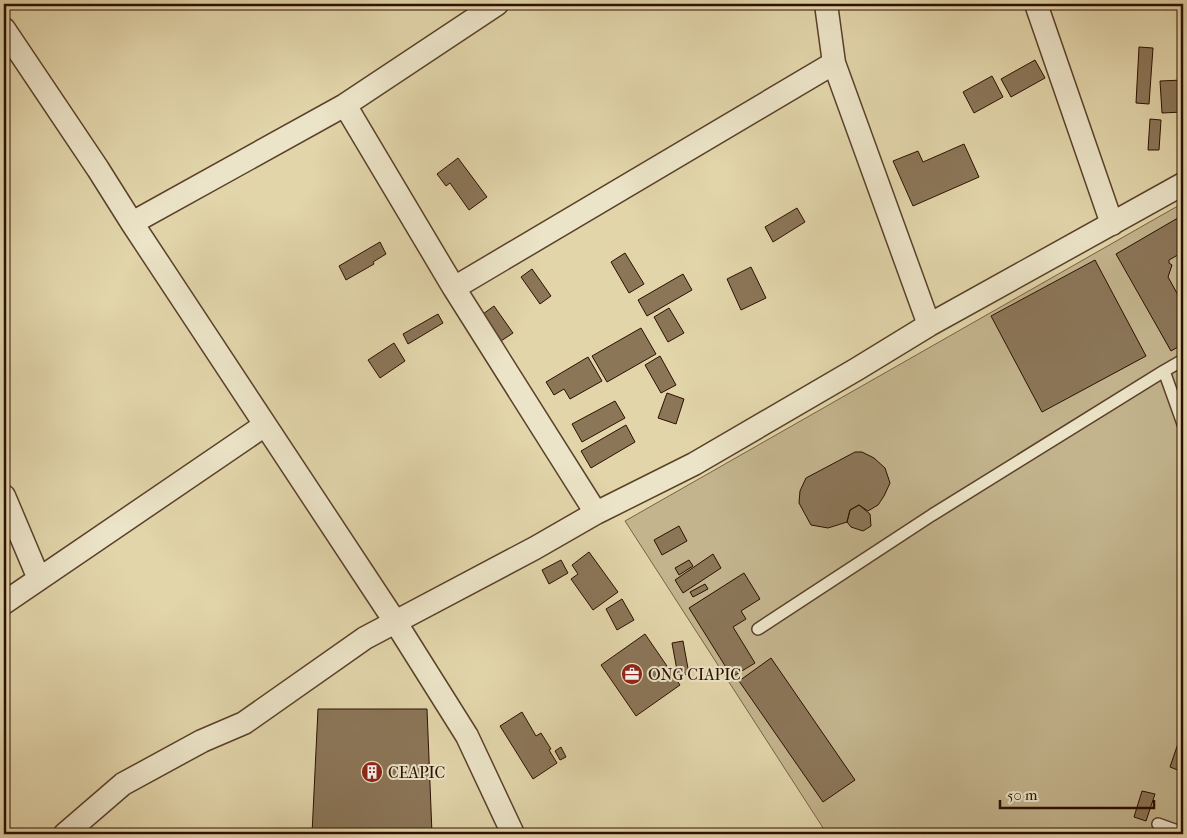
<svg xmlns="http://www.w3.org/2000/svg" width="1187" height="838" viewBox="0 0 1187 838" font-family="'IM FELL French Canon',serif">
	<rect width="100%" height="100%" fill="#e2d5aa"/>
	<filter id="stains"><feTurbulence type="fractalNoise" baseFrequency=".004" numOctaves="4"/><feColorMatrix values="0 0 0 0 .2 0 0 0 0 .09 0 0 0 0 .02 0 0 0 .5 -.17"/></filter>
	<radialGradient id="worn" r=".72"><stop offset=".6" stop-color="#630" stop-opacity="0"/><stop offset="1" stop-color="#630" stop-opacity=".3"/></radialGradient>
	<path fill="#c3b48d" stroke="#786246" d="M 1183,203 L 1183,834 L 827,834 L 625,521 Z"/>
	<path fill="#8b7658" stroke="#2c1000" d="M 1139,47 L 1153,48 L 1149,104 L 1136,103 Z
		M 1035,60 L 1045,78 L 1011,97 L 1001,79 Z
		M 992,76 L 1003,97 L 974,113 L 963,92 Z
		M 1183,80 L 1183,112 L 1162,113 L 1160,81 Z
		M 1150,119 L 1161,120 L 1159,150 L 1148,150 Z
		M 964,144 L 979,177 L 913,206 L 893,161 L 918,151 L 923,162 Z
		M 458,158 L 487,197 L 469,210 L 450,183 L 446,186 L 437,174 Z
		M 797,208 L 805,222 L 773,242 L 765,227 Z
		M 1183,215 L 1183,252 L 1169,260 L 1169,263 L 1172,265 L 1168,277 L 1183,304 L 1183,344 L 1171,351 L 1116,254 Z
		M 380,242 L 386,254 L 373,262 L 374,264 L 346,280 L 339,266 Z
		M 625,253 L 644,284 L 629,293 L 611,262 Z
		M 1095,260 L 1146,356 L 1042,412 L 991,316 Z
		M 751,267 L 766,298 L 741,310 L 727,279 Z
		M 532,269 L 551,296 L 540,304 L 521,277 Z
		M 683,274 L 692,290 L 647,316 L 638,300 Z
		M 494,306 L 513,333 L 501,341 L 483,314 Z
		M 669,308 L 684,333 L 668,342 L 654,317 Z
		M 438,314 L 443,323 L 408,344 L 403,334 Z
		M 641,328 L 656,354 L 607,382 L 592,356 Z
		M 394,343 L 405,361 L 380,378 L 368,360 Z
		M 660,356 L 676,385 L 661,393 L 645,365 Z
		M 588,357 L 602,381 L 570,399 L 564,389 L 554,395 L 546,382 Z
		M 667,393 L 684,399 L 676,424 L 658,418 Z
		M 615,401 L 625,418 L 582,442 L 572,424 Z
		M 626,425 L 635,442 L 591,468 L 581,451 Z
		M 855,452 L 862,452 L 874,458 L 885,468 L 890,483 L 884,496 L 878,505 L 868,511 L 859,505 L 850,510 L 847,522 L 828,528 L 811,525 L 799,503 L 800,491 L 806,478 Z
		M 859,505 L 870,514 L 871,526 L 863,531 L 851,527 L 847,522 L 850,510 Z
		M 679,526 L 687,541 L 662,555 L 654,540 Z
		M 589,552 L 618,592 L 593,610 L 571,579 L 578,574 L 572,565 Z
		M 713,554 L 721,568 L 683,593 L 675,580 Z
		M 561,560 L 568,573 L 549,584 L 542,570 Z
		M 689,560 L 693,566 L 679,575 L 675,568 Z
		M 744,573 L 760,599 L 741,611 L 746,619 L 733,627 L 755,663 L 732,677 L 689,608 Z
		M 705,584 L 708,589 L 693,597 L 690,592 Z
		M 622,599 L 634,620 L 617,630 L 606,609 Z
		M 645,634 L 680,685 L 636,716 L 601,665 Z
		M 683,641 L 689,674 L 678,676 L 672,643 Z
		M 771,658 L 855,780 L 823,802 L 739,681 Z
		M 318,709 L 427,709 L 432,834 L 312,834 Z
		M 522,712 L 536,736 L 541,733 L 551,749 L 549,750 L 557,763 L 533,779 L 500,726 Z
		M 1183,729 L 1183,772 L 1170,767 Z
		M 561,747 L 566,757 L 560,760 L 555,751 Z
		M 1142,791 L 1155,794 L 1146,821 L 1134,817 Z"/>
	<g fill="none" stroke-linecap="round" stroke-linejoin="round">
		<g stroke="#5a412a" stroke-width="14">
			<path id="lane" d="M 1164,371 L 1183,424
				M 758,629 L 932,515 L 1164,371 L 1183,360
				M 1158,824 L 1183,833"/>
		</g>
		<g stroke="#5a412a" stroke-width="25">
			<path id="street" d="M 826,4 L 834,63 L 929,325
				M 1036,4 L 1112,224
				M 4,29 L 98,169 L 132,223 L 396,623 L 467,736 L 513,834
				M 345,105 L 454,288 L 596,513
				M 132,223 L 345,105 L 497,4
				M 454,288 L 834,63
				M 4,496 L 39,579
				M 4,603 L 265,425
				M 65,834 L 123,784 L 202,741 L 244,723 L 365,638 L 535,548 L 596,513 L 694,464 L 857,369 L 929,325 L 1183,184"/>
		</g>
		<use href="#lane" stroke="#ece4c8" stroke-width="11"/>
		<use href="#street" stroke="#ece4c8" stroke-width="22"/>
	</g>
	<defs>
		<g id="office-disc" transform="scale(1.125)"><circle r="9.5" fill="#8f2418" stroke="#ece4c8"/><path d="M-6-3h4V-5.5h4V-3h4V5H-6ZM-1-4.5V-3h2v-1.5ZM-6 0V1H6V0Z" fill="#fff"/></g>
		<g id="building-disc" transform="scale(1.125)"><circle r="9.5" fill="#8f2418" stroke="#ece4c8"/><path d="M-4-6H4V6H1V3H-1V6H-4ZM-2.5-4.3h1.7v1.8h-1.7ZM.8-4.3h1.7v1.8H.8ZM-2.5-1h1.7V.8h-1.7ZM.8-1h1.7V.8H.8Z" fill="#fff"/></g>
	</defs>
	<g fill-rule="evenodd">
		<use href="#office-disc" x="632" y="674"/>
		<use href="#building-disc" x="372" y="772"/>
	</g>
	<g text-anchor="middle" stroke-width="4" stroke-linejoin="round" paint-order="stroke">
		<g font-size="16" fill="#2c1000" stroke="#ece4c8" text-anchor="start">
			<text x="648" y="680">ONG CIAPIC</text>
			<text x="388" y="778">CEAPIC</text>
		</g>
	</g>
	<rect width="1187" height="838" fill="none" stroke="#e2d5aa" stroke-width="20"/>
	<rect x="5" y="5" width="1177" height="828" fill="none" stroke="#2c1000" stroke-width="2.5"/>
	<rect x="10" y="10" width="1167" height="818" fill="none" stroke="#2c1000"/>
	<path d="M1000 800v8h154v-8" fill="none" stroke="#2c1000" stroke-width="2.5"/>
	<text x="1007" y="800" font-size="15" fill="#2c1000" stroke="#ece4c8" stroke-width="4" paint-order="stroke">50 m</text>
	<rect width="100%" height="100%" filter="url(#stains)"/>
	<rect width="100%" height="100%" fill="url(#worn)"/>
</svg>
